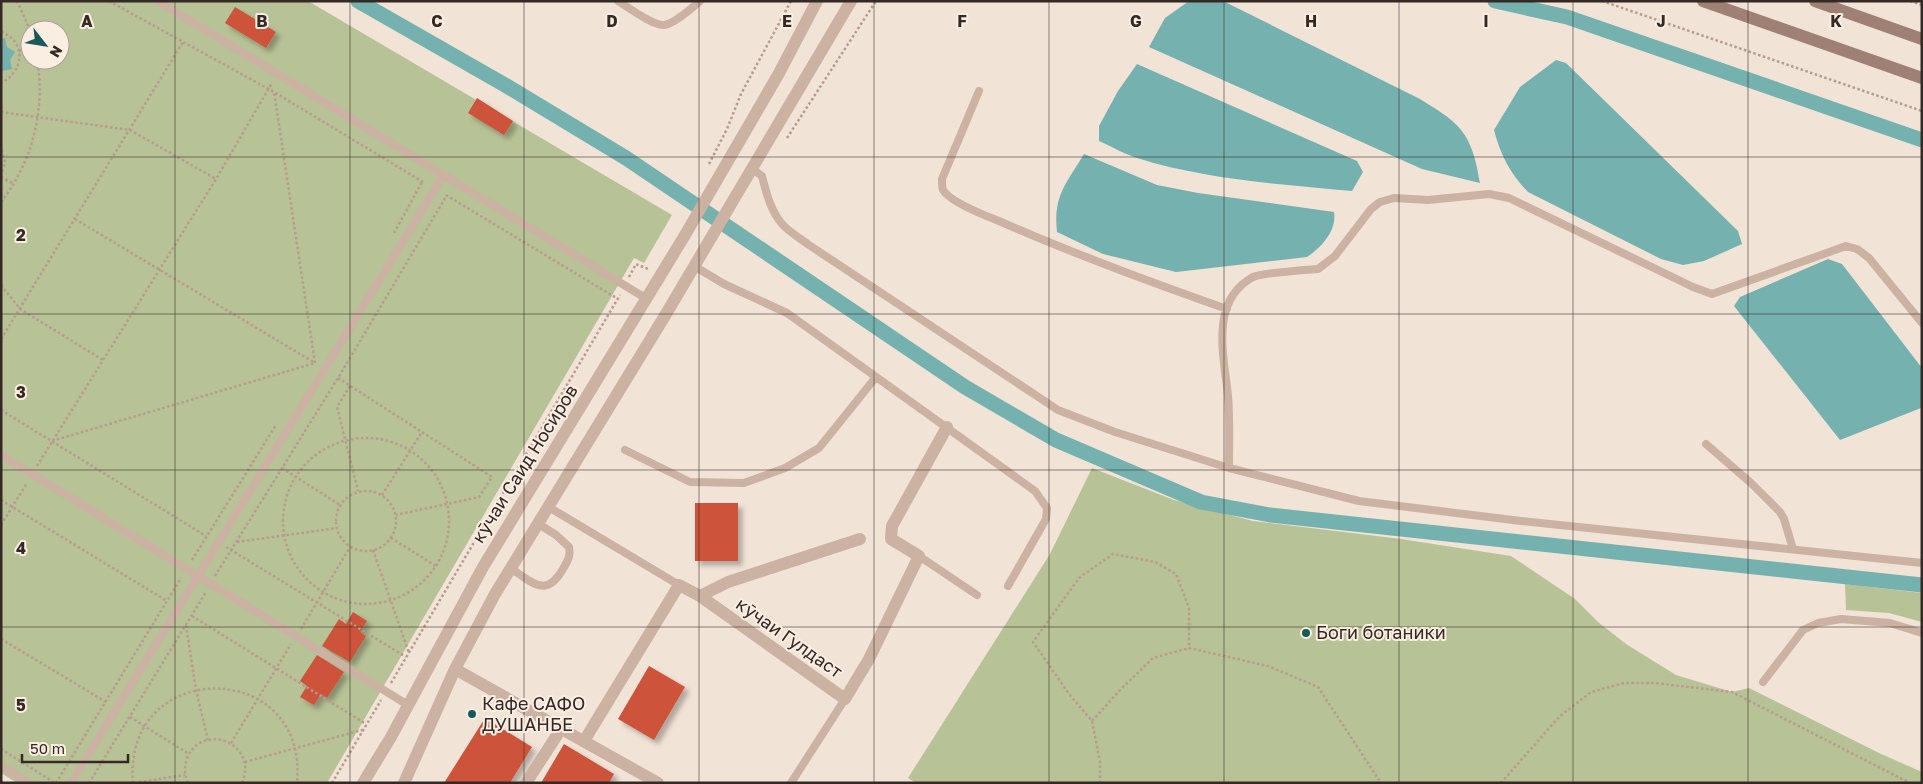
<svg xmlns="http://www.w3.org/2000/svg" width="1923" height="784" viewBox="0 0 1923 784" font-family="'Golos Text',sans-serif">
	<defs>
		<filter id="shadow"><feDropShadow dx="4.5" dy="4.5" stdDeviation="2.5" flood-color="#0004"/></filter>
	</defs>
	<rect width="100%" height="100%" fill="#f2e3d7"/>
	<path fill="#b7c296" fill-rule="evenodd" d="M 1,1 L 308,1 L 672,215 L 644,263 L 634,258 L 327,783 L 17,783 L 1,773 ZM 30,30 L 60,30 L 60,60 L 30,60 Z
		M 1092,468 L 1174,500 L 1253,521 L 1401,539 L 1511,556 L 1575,599 L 1598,622 L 1626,644 L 1676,675 L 1732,692 L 1749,688 L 1879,753 L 1922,772 L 1922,783 L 916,783 L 908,778 L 1050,554 Z
		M 1845,584 L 1922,593 L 1922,622 L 1889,613 L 1846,610 Z"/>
	<path fill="#74b1af" d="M 1189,1 L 1223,1 L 1418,98 C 1460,123 1472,132 1480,183 L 1422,169 L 1149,47 L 1165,18 Z
		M 5,38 L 7,47 L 15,52 L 10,60 L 12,69 L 3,71 L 1,74 L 1,39 Z
		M 1556,60 L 1566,63 L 1738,231 L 1742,244 L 1704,261 L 1683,265 L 1661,259 L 1528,192 C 1511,175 1500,154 1494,130 L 1520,87 Z
		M 1137,64 L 1357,161 L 1363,172 L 1352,191 C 1280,184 1207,180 1137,158 C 1124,154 1111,146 1099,141 L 1099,126 L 1118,91 Z
		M 1084,154 L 1157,185 L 1198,193 L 1334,212 C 1337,230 1322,247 1307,257 L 1176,272 L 1103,254 L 1057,232 C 1053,196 1066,184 1084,154 Z
		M 1828,259 L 1842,264 L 1922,368 L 1921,408 L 1840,440 L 1734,306 L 1740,297 Z"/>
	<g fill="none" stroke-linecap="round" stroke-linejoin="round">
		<path stroke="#74b1af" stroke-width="15" d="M 358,1 L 505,85 L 626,158 L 965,387 L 1056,440 L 1201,502 L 1270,515 L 1922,585
			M 1495,1 L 1567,17 L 1922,140"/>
	</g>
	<path fill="#cd523a" filter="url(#shadow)" d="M 235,7 L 276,32 L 266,48 L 225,23 Z
		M 477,98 L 513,121 L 504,135 L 468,113 Z
		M 695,503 L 738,503 L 738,561 L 695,561 Z
		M 353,612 L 367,621 L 360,632 L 366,636 L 350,662 L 322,646 L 339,619 L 346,624 Z
		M 317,655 L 344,672 L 327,698 L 321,694 L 314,705 L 300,697 L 307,686 L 300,681 Z
		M 649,666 L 685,687 L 654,740 L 618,719 Z
		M 485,718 L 532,747 L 510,783 L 444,783 Z
		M 564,744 L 614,774 L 609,783 L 541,783 Z"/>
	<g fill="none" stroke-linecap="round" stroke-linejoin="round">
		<path stroke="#b79b8d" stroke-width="2.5" stroke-dasharray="2.5 2.5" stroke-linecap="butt" d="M 17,1 L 30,30
			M 109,1 L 274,92 L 423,182
			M 1602,1 L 1922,111
			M 1910,1 L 1922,5
			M 1,32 C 27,41 24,72 1,83
			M 19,51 L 30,47
			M 1,112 L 130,130 L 216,179
			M 787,138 L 876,1
			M 1,150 L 5,162 L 1,176
			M 709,164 L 727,129 L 741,94 L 791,1
			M 1,177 L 14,184
			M 446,195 L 618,299
			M 1,202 C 32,163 46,109 37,60
			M 75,219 L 315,363 L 274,92
			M 394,233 L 422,182
			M 629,277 L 636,264 L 648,269 L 648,268
			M 1,285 L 20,309 L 103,360
			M 1,339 L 183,42
			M 338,378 L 492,477 L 479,497 L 396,515
			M 350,386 L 337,407 L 358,491
			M 1,410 L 206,536
			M283 521a83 83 0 1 1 166 0a83 83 0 1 1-166 0Z
			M 52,441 L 315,363
			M 37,466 L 216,179 L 272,83
			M 282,468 L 340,505
			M336 521a30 30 0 1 1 60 0a30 30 0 1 1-60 0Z
			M 382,495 L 422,432
			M 1,500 L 167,601
			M 1,525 L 27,483
			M 391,538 L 436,566
			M 237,542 L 337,528
			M 226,547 L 406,657
			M 373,550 L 409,653
			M 192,560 L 276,425
			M 215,576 L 338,378 L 447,195
			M 192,616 L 366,724
			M 186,625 L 196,690 L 208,740
			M 301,629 L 350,547
			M 1,639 L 106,702
			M 391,683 L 620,295
			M 130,717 L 189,754
			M 1092,721 L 1121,689 L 1153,658 L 1189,648
			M 231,743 L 291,644
			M 1,749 L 55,783
			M 245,762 L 362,730
			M 56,783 L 181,578
			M 89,783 L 206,592
			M 133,783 C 122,657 309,657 297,783
			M 134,783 L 185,775
			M 188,783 C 184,774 184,765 188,756 C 206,721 259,746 242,783
			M 332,783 L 381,700
			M 1100,783 L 1100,762 L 1092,721 L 1069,694 L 1033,642 L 1079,578 L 1113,554 L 1155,562 L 1176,574 L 1189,608 L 1189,648 L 1268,666 L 1318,687 L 1381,783
			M 1501,783 L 1559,717 L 1591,692 L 1624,683 L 1655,683 L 1732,692 L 1910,783"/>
		<path stroke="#cbb2a2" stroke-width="8" d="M 158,1 L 647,299
			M 618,1 C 628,7 653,26 664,25 C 674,24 692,8 700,1
			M 979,91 L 942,179 C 942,182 942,188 943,190 C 950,202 986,216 999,221 C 1074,254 1150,282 1227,309
			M 751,168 L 762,176 C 766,192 771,213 784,226 C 791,233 801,239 809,245 L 1058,410 L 1115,432 L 1229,468 L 1359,501 L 1521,521 L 1922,563
			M 694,266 L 724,284 L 787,313 L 1035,491 L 1047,508 L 1046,519 L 1008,586
			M 1706,444 L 1751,483 L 1780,512 L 1784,519 L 1793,549
			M 625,450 L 690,482 L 744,483 L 785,468 L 819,448 L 876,377
			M 1,455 L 408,705
			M 1229,468 C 1229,444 1230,419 1228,396 C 1224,356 1209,301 1253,277 C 1262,273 1305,270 1318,269 L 1335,256 L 1371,209 L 1380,202 L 1394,198 L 1428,200 L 1489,194 L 1509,198 L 1693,287 L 1712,294 L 1846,246 L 1857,249 L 1869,258 L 1922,323
			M 547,506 L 679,585
			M 919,556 L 977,595
			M 510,568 C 532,582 546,599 563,569 C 567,562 571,556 569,547 L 556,535 L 537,523
			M 1763,682 L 1803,630 L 1818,623 L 1841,619 L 1890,623 L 1922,633
			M 1,766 L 29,783
			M 71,783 L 443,176
			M 791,783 L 845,699"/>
		<path stroke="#cbb2a2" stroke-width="12" d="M 700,596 L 728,582 L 860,539
			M 455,669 L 658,783
			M 584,741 L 679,585 L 700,596 L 845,699 L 869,659 L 919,556 L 891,539 L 892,526 L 947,427
			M 363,783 L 391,737 L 483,567 L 685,235 L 778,75 L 817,1
			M 404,783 L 455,669 L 495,594 L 666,314 L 851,1
			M 526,783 L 561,729"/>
		<path stroke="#9e8074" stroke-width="12" d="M 1703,1 L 1922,78
			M 1815,1 L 1922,39"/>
	</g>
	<path fill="none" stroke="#352925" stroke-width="1" stroke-opacity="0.55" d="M 175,1 L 175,783M 350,1 L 350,783M 524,1 L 524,783M 699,1 L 699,783M 874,1 L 874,783M 1049,1 L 1049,783M 1224,1 L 1224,783M 1399,1 L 1399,783M 1573,1 L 1573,783M 1748,1 L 1748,783M 1,157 L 1922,157M 1,314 L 1922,314M 1,470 L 1922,470M 1,627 L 1922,627"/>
	<g fill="#195958" stroke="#faeee3" stroke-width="2">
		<circle cx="1306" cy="633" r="5"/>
		<circle cx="472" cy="714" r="5"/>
	</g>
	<g text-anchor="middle" stroke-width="4" stroke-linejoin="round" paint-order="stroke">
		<g font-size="18" fill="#352925" stroke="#faeee3">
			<text transform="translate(525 464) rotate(-58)" y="6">кӯчаи Саид Носиров</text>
			<text transform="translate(789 638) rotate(35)" y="6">кӯчаи Гулдаст</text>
		</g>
		<g font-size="18" fill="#352925" stroke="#faeee3" text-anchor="start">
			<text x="1316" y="639">Боги ботаники</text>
			<text x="482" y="710">Кафе САФО<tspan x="482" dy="21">ДУШАНБЕ</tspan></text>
		</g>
	</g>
	<g font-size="16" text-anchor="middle" font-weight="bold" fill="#352925" stroke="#faeee3" stroke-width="4" stroke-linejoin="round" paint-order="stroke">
		<text x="87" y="27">A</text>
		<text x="262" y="27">B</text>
		<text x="437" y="27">C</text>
		<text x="612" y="27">D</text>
		<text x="787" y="27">E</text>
		<text x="962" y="27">F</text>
		<text x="1136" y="27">G</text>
		<text x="1311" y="27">H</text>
		<text x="1486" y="27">I</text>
		<text x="1661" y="27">J</text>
		<text x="1836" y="27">K</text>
		<text x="21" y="241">2</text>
		<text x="21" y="398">3</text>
		<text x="21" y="554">4</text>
		<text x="21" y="711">5</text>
	</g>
	<rect width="1923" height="784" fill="none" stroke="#352925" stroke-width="5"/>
	<g transform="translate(45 45) rotate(121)"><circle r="24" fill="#faeee3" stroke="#ab9f97"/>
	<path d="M0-4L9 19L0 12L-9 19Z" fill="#195958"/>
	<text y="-8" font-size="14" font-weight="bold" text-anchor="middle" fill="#352925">N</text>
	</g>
	<path d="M22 754v8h106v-8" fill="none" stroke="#352925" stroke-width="2.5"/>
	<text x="30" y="754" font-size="15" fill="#352925" stroke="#faeee3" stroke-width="4" paint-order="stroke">50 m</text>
</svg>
